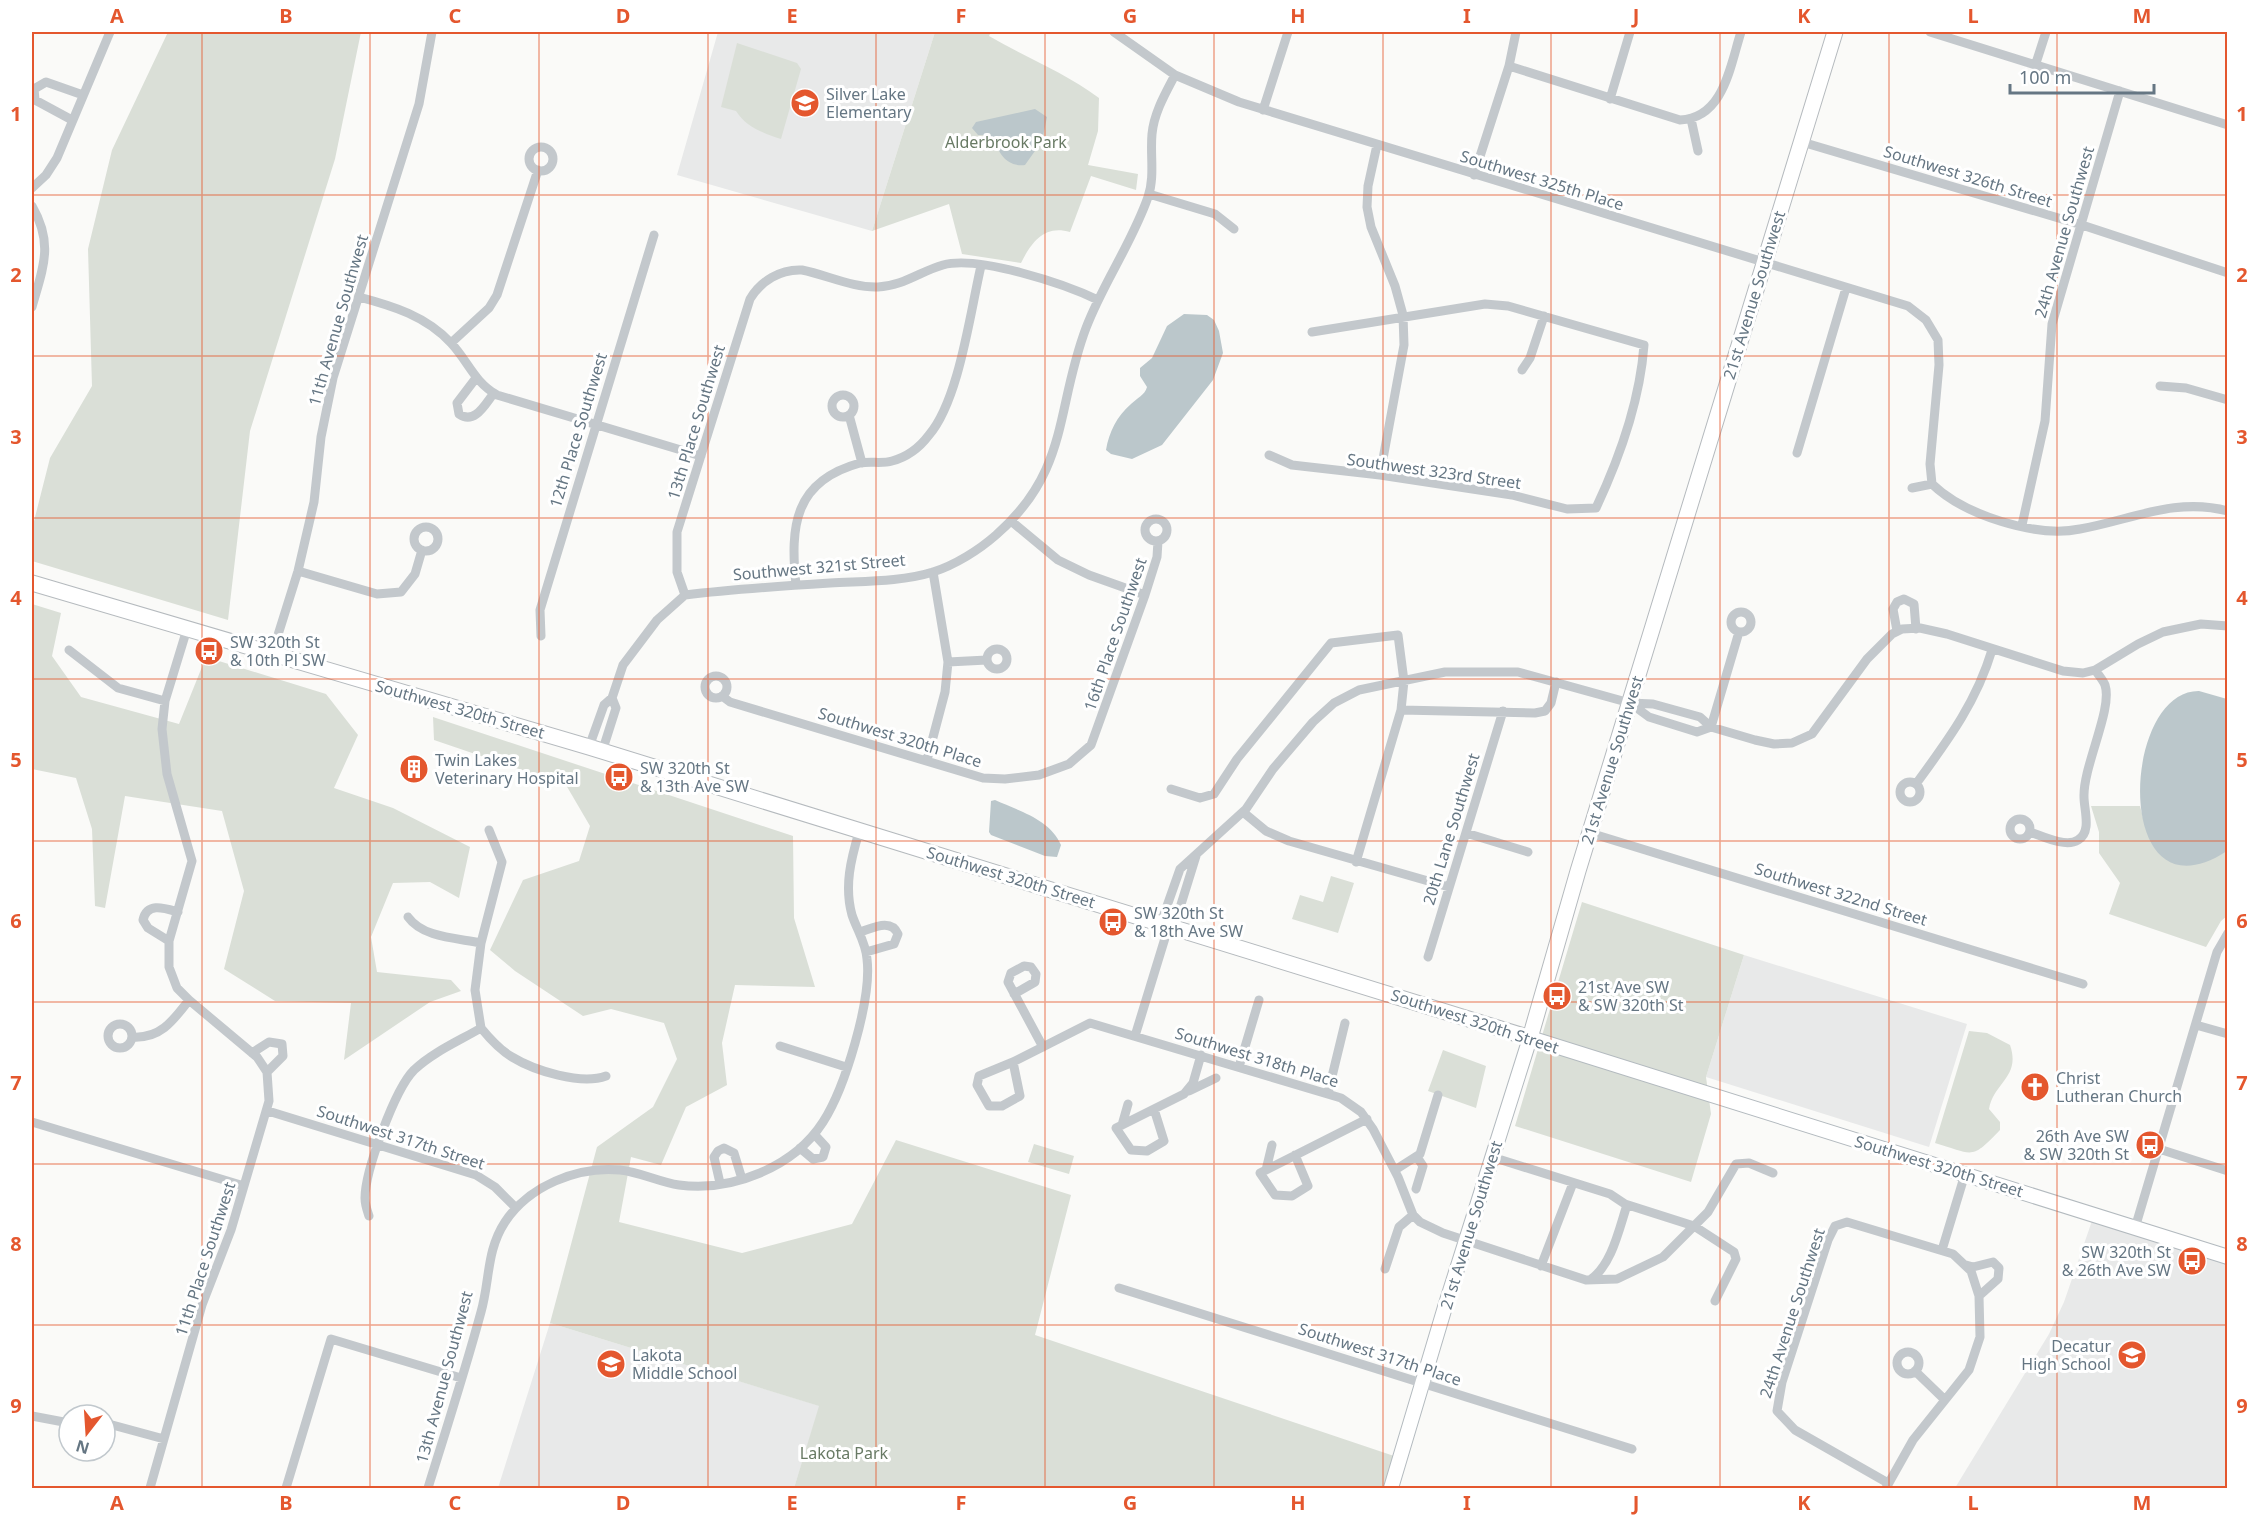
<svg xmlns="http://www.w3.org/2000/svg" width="2259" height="1520" viewBox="0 0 2259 1520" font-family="'Noto Sans',sans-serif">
	<rect width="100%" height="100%" fill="#fafaf8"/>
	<path fill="#e8e9e9" d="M 718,32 L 935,32 L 872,231 L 677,175 Z
		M 1744,955 L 1967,1024 L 1929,1147 L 1706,1077 Z
		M 2094,1215 L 2227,1257 L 2227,1488 L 1955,1488 L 2049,1334 L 2064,1302 Z
		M 550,1323 L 820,1406 L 794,1488 L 498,1488 Z"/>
	<path fill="#dadfd7" d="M 168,32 L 361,32 L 335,159 L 250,431 L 228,620 L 32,561 L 32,529 L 50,458 L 92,386 L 88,249 L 112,150 Z
		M 935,32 L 991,32 L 989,36 C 1025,57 1066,73 1099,98 L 1098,131 L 1088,165 L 1138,174 L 1136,190 L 1091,176 L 1070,232 C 1044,224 1031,243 1021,263 L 962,254 L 949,204 L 872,231 Z
		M 737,43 L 797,63 L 801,69 L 781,139 C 763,133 746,127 736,111 L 721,107 Z
		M 32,604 L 61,613 L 52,656 L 81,697 L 179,724 L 206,657 L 326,694 L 358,735 L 334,788 L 393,808 L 470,847 L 459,898 L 430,882 L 393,883 L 371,937 L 377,972 L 451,980 L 461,991 L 430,1002 L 344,1060 L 351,1003 L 275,1001 L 224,969 L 244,891 L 222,811 L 125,796 L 105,908 L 95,906 L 92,829 L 76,778 L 32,769 Z
		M 433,717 L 793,836 L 794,918 L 815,987 L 735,985 L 722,1043 L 727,1085 L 686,1107 L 661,1165 L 631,1157 L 619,1222 L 742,1253 L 852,1224 L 896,1140 L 1071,1195 L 1035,1335 L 1400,1458 L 1391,1488 L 794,1488 L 819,1406 L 550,1323 L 597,1147 L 653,1107 L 677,1059 L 664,1023 L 611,1009 L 583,1016 L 515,971 L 490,950 L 523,880 L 579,861 L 590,826 L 566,785 L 434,740 Z
		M 2091,806 L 2140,806 L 2146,829 L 2162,856 L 2197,864 L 2227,851 L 2227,916 L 2221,921 L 2206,947 L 2109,914 L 2120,883 L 2099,853 L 2099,832 Z
		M 1331,876 L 1354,883 L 1338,933 L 1292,919 L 1300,895 L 1323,902 Z
		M 1582,902 L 1744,955 L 1706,1077 L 1711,1114 L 1691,1182 L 1515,1126 Z
		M 1969,1031 L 1987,1033 L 2010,1045 C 2021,1077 1994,1082 1989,1109 L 2000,1122 L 2000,1130 C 1971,1160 1975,1155 1935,1143 Z
		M 1443,1050 L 1486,1066 L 1476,1108 L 1428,1091 Z
		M 1034,1144 L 1074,1156 L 1069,1174 L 1028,1162 Z"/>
	<path fill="#bbc7cb" d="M 1035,109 L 1047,117 L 1042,141 L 1025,165 C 1007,167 999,154 994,139 L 988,135 L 978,135 L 972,128 L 976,122 Z
		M 1184,314 L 1207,315 L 1214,320 L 1219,331 L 1223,353 L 1213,380 L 1162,445 L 1132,459 L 1111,454 L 1106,450 C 1109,432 1117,416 1131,404 C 1137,398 1145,395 1147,387 L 1140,376 L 1140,368 L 1152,358 L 1167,326 Z
		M 2199,691 L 2227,699 L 2227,851 C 2112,926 2120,690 2199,691 Z
		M 995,800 C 1019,811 1050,819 1061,845 L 1057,857 L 1045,856 L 991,835 L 989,832 L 991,801 Z"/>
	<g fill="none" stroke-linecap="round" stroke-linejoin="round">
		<g stroke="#b3babf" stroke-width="16">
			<path id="secondary" d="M 1391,1488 L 1445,1307 L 1530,1038 L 2228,1257"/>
		</g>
		<g stroke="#b5babe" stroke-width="17">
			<path id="primary" d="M 32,583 L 589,747 L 1530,1038 L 1578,871 L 1835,32"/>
		</g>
		<path stroke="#c3c8cc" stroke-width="9" d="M 1114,32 L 1175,75 L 1239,102 L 1908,306 L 1926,320 L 1938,340 L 1939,365 L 1930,464 L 1932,484 L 1912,488
			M 1930,32 L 2228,125
			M 2036,63 L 2046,32
			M 1509,66 L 1680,120 C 1724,118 1730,66 1741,32
			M 1610,99 L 1630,32
			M 1263,110 L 1288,32
			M 1691,119 L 1698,151
			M 72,120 L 35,100 L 34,89 L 46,82 L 83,95
			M 1802,142 L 2082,225 L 2228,273
			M 1377,145 L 1368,186 L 1367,207 L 1371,227 L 1395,286 L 1403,315 L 1404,345 L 1380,475
			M529 159a12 12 0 1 1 24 0a12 12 0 1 1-24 0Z
			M 1474,175 L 1509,66 L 1516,32
			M 32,188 L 46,175 L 57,158 L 110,32
			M 1149,194 L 1215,214 L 1234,229
			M 32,206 C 54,244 43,268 32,307
			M 359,297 C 393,306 426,316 451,343 C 468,361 474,382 497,395 L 701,456
			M 451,343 L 489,308 L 497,295 L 538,170
			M 1522,370 L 1530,358 L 1544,316
			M 476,378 L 457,403 L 459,414 C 475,425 485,404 494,393
			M 2160,386 L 2186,388 L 2228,400
			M832 406a11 11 0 1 1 22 0a11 11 0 1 1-22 0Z
			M 849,415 L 862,463
			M 1797,453 L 1846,288
			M 1269,455 L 1292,465 L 1380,475 L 1512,495 L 1567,509 L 1596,508 C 1619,459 1640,400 1644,345 L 1508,306 L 1485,304 L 1312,332
			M 1932,484 C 1964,515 2036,538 2080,529 C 2131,520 2175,497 2228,511
			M1145 530a11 11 0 1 1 22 0a11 11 0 1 1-22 0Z
			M 1011,521 L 1058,560 L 1089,575 L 1145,595
			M 2022,525 L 2045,421 L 2052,324 L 2120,91
			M414 539a12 12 0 1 1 24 0a12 12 0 1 1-24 0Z
			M 298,571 L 377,594 L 401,592 L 415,574 L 422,550
			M 796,585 C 790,526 794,481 860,463 C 871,461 882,464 892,461 C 907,457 920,447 929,435 C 959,400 970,313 981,266
			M 685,595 C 734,589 781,586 830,583 C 864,581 901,582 933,572 C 955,565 979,550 996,535 C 1070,470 1055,410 1086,328 C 1103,283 1132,243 1148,197 C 1155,177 1150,155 1152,134 C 1154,113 1165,94 1175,75
			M 685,595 L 677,572 L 677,532 L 750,299 C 761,281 780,269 802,270 C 827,275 853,288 878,287 C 903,286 921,271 943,265 C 978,255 1065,284 1098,300
			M1731 622a10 10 0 1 1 20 0a10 10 0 1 1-20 0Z
			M 1897,631 L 1893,609 L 1897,602 L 1904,599 L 1914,604 L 1916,629
			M 541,636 L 540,610 L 654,235
			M987 659a10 10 0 1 1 20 0a10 10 0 1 1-20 0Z
			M 69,650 L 118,688 L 165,701
			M 272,654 L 298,571 L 314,502 L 321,437 L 333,378 L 419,104 L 432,32
			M 948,662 L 987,660
			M705 687a11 11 0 1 1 22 0a11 11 0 1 1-22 0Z
			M 722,696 L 730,702 L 983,778 L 1005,779 L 1039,775 L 1069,764 L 1091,745 L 1145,595 L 1157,557 L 1158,541
			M 1630,703 L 1649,717 L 1697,732 L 1711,727
			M 1401,710 L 1535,713 L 1545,711 L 1551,703 L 1556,682
			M 1711,727 L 1739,632
			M 589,747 L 604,705 L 612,698 L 623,665 L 657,620 L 685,595
			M 602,752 L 616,708 L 612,698
			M 927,760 L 945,692 L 948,662 L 933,572
			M1900 792a10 10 0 1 1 20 0a10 10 0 1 1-20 0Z
			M 1916,784 C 1948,740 1976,703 1992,650
			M 1171,789 L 1200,798 L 1214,794 L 1237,759 L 1331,643 L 1398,635 L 1404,681 L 1401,710 L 1356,862
			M 1243,812 L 1266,831 L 1289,841 L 1449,887
			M2010 829a10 10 0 1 1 20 0a10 10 0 1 1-20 0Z
			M 2030,832 C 2042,836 2066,848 2078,840 C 2092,832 2084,810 2084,797 C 2083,766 2113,709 2105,685 C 2103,680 2098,674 2095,670
			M 1466,833 L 1528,852
			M 1590,833 L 2083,984
			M 408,917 C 423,938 457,938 481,943
			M 1161,923 L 1180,869 L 1246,809 L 1273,769 L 1313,722 L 1334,703 L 1359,690 L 1445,672 L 1518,672 L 1630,703 L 1653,704 L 1700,717 L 1711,727 L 1755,740 L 1774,744 L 1792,743 L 1812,734 L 1867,659 L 1892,634 L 1902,629 L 1920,628 L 1947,634 L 2063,671 L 2083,673 L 2095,670 L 2138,644 L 2163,632 L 2201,624 L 2228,626
			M 1174,927 L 1196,856
			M 860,932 C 873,928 891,918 898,934 L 894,944 L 866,952
			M 169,941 L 148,928 L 143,920 C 147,902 164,908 178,912
			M 1428,957 L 1503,711
			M 1014,994 L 1035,982 L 1036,974 L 1031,967 L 1024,966 L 1011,973 L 1008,982 L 1043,1047
			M108 1036a12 12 0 1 1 24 0a12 12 0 1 1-24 0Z
			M 2196,1025 L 2228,1034
			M 481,1028 C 490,1039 500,1050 512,1057 C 535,1071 581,1085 606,1076
			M 1135,1036 L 1169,925
			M 132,1037 C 160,1039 173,1021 189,1000
			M 780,1046 L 846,1067
			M 252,1053 L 269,1042 L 282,1044 L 283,1056 L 267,1072
			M 1013,1062 L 1020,1096 L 1002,1106 L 989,1106 L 977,1085 L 979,1076 L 1013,1062 L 1090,1023 L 1341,1098 L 1361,1112 L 1373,1129 L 1398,1177 L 1413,1215 L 1420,1222 L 1443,1233 L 1586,1280 L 1617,1279 L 1663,1257 L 1708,1212 L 1736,1164 L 1749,1163 L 1773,1173
			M 1239,1067 L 1259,1000
			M 1189,1091 L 1216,1078
			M 1328,1093 L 1345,1023
			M 1154,1109 L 1164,1141 L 1147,1151 L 1131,1150 L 1116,1128 L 1184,1094 L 1193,1083 L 1201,1055
			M 268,1111 L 476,1175 L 495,1187 L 515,1207
			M 32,1122 L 244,1186
			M 1122,1125 L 1128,1104
			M 800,1148 L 813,1159 L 823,1157 L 826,1147 L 814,1134
			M 2159,1149 L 2228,1171
			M 1295,1155 L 1308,1186 L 1292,1196 L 1275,1195 L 1260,1173 L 1367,1119
			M 1492,1157 L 1610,1194 L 1625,1204 L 1694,1226 L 1734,1252 L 1736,1259 L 1715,1301
			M 1266,1170 L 1272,1145
			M 1395,1170 L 1420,1154 L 1438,1095
			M 720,1183 L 714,1157 L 718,1151 L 724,1148 L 734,1153 L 742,1179
			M 1416,1189 L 1423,1166 L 1417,1157
			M 369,1216 C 367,1210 365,1205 365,1198 C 365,1171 395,1089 414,1070 C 433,1052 459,1041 481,1028 L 475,990 L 481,943 L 502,862 L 489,830
			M 2135,1228 L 2217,952 L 2228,933
			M 1942,1250 L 1965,1174
			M 1966,1265 L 1973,1267 L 1993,1262 L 1999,1268 L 1998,1279 L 1979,1296
			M 1541,1266 L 1573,1183
			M 1385,1269 L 1399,1227 L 1413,1215
			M 1590,1280 C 1612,1265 1619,1229 1627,1205
			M 1119,1288 L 1632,1449
			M1897 1363a11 11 0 1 1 22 0a11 11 0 1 1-22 0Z
			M 1915,1371 L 1944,1399
			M 32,1416 L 69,1423
			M 105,1423 L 164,1439
			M 150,1488 L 202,1305 L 231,1230 L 269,1101 L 267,1072 L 257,1057 L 189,1000 L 177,988 L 169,967 L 169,941 L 192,861 L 167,774 L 162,729 L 165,701 L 187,629
			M 286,1488 L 331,1339 L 461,1378
			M 428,1488 C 446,1430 465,1371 481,1312 C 490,1281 486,1251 505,1222 C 529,1186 577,1166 620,1170 C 640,1172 659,1182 679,1185 C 732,1192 794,1167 823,1122 C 845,1088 872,999 867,959 C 866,943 857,930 852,915 C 844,886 851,859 859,832
			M 1886,1488 L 1913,1440 L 1969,1370 L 1980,1337 L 1979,1296 L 1971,1271 L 1953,1254 L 1847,1222 L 1835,1226 L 1828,1240 L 1782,1382 L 1777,1411 L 1795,1430 L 1888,1483"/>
		<use href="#secondary" stroke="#fff" stroke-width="14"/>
		<use href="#primary" stroke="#fff" stroke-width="15"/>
	</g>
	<path fill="none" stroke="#e4572e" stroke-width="1.5" stroke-opacity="0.55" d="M 202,32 L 202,1488M 370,32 L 370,1488M 539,32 L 539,1488M 708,32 L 708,1488M 876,32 L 876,1488M 1045,32 L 1045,1488M 1214,32 L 1214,1488M 1383,32 L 1383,1488M 1551,32 L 1551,1488M 1720,32 L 1720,1488M 1889,32 L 1889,1488M 2057,32 L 2057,1488M 32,195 L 2228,195M 32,356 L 2228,356M 32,518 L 2228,518M 32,679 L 2228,679M 32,841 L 2228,841M 32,1002 L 2228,1002M 32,1164 L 2228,1164M 32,1325 L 2228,1325"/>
	<defs>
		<g id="school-disc" transform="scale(1.5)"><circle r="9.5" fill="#e4572e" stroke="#fff"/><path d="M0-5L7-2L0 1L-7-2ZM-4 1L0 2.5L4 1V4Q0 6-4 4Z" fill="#fff"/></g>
		<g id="bus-disc" transform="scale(1.5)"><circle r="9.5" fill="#e4572e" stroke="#fff"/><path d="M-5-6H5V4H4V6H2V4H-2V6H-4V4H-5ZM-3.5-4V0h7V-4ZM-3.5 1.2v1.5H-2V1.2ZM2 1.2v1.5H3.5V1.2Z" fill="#fff"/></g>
		<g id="building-disc" transform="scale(1.5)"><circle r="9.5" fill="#e4572e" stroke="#fff"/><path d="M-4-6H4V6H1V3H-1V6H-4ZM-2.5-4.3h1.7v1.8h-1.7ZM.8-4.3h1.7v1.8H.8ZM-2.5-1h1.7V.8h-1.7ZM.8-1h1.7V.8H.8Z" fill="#fff"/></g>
		<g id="church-disc" transform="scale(1.5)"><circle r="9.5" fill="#e4572e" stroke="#fff"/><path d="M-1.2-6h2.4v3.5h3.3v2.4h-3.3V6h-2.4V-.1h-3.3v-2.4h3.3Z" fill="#fff"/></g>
	</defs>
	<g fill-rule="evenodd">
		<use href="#school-disc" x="805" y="103"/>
		<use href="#bus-disc" x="209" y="651"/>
		<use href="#building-disc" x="414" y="769"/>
		<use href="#bus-disc" x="619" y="777"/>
		<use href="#bus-disc" x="1113" y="922"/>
		<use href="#bus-disc" x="1557" y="996"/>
		<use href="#church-disc" x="2035" y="1087"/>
		<use href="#bus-disc" x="2150" y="1145"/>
		<use href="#bus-disc" x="2192" y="1261"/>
		<use href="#school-disc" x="2132" y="1355"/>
		<use href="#school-disc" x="611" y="1364"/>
	</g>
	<g text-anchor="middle" stroke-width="6" stroke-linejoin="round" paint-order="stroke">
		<g font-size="16" fill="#657683" stroke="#fff" text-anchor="start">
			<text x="826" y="100">Silver Lake<tspan x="826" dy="18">Elementary</tspan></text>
			<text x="230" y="648">SW 320th St<tspan x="230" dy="18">&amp; 10th Pl SW</tspan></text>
			<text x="435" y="766">Twin Lakes<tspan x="435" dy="18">Veterinary Hospital</tspan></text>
			<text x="640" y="774">SW 320th St<tspan x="640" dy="18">&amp; 13th Ave SW</tspan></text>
			<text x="1134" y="919">SW 320th St<tspan x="1134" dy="18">&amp; 18th Ave SW</tspan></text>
			<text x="1578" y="993">21st Ave SW<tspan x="1578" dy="18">&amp; SW 320th St</tspan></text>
			<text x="2056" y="1084">Christ<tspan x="2056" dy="18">Lutheran Church</tspan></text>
			<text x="2129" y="1142" text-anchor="end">26th Ave SW<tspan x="2129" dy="18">&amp; SW 320th St</tspan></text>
			<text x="2171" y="1258" text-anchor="end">SW 320th St<tspan x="2171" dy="18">&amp; 26th Ave SW</tspan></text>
			<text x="2111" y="1352" text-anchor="end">Decatur<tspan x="2111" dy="18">High School</tspan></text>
			<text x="632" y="1361">Lakota<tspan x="632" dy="18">Middle School</tspan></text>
		</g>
		<g font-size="16" fill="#687a64" stroke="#fff">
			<text x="1006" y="148">Alderbrook Park</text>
			<text x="844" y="1459">Lakota Park</text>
		</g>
		<g font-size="16" fill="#657683" stroke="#fff">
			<text transform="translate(1968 176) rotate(17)" y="6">Southwest 326th Street</text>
			<text transform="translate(1542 180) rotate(17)" y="6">Southwest 325th Place</text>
			<text transform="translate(2064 232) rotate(-74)" y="6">24th Avenue Southwest</text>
			<text transform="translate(1754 295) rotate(-73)" y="6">21st Avenue Southwest</text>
			<text transform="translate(338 320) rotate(-74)" y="6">11th Avenue Southwest</text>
			<text transform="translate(696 422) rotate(-73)" y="6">13th Place Southwest</text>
			<text transform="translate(578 430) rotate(-73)" y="6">12th Place Southwest</text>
			<text transform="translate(1434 471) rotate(8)" y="6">Southwest 323rd Street</text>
			<text transform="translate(819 567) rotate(-5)" y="6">Southwest 321st Street</text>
			<text transform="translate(1115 634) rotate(-71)" y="6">16th Place Southwest</text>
			<text transform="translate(460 709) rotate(16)" y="6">Southwest 320th Street</text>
			<text transform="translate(900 737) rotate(17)" y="6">Southwest 320th Place</text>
			<text transform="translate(1612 760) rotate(-73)" y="6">21st Avenue Southwest</text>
			<text transform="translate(1451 829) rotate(-73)" y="6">20th Lane Southwest</text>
			<text transform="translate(1011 877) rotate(17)" y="6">Southwest 320th Street</text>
			<text transform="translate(1841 894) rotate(17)" y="6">Southwest 322nd Street</text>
			<text transform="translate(1475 1021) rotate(18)" y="6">Southwest 320th Street</text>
			<text transform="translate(1257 1057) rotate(17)" y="6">Southwest 318th Place</text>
			<text transform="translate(401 1137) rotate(18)" y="6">Southwest 317th Street</text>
			<text transform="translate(1939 1166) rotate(17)" y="6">Southwest 320th Street</text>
			<text transform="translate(1471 1225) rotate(-73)" y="6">21st Avenue Southwest</text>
			<text transform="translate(205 1259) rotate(-72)" y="6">11th Place Southwest</text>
			<text transform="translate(1792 1313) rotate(-72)" y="6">24th Avenue Southwest</text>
			<text transform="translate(1380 1354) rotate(18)" y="6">Southwest 317th Place</text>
			<text transform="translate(444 1377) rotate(-75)" y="6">13th Avenue Southwest</text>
		</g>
	</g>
	<rect width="2259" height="1520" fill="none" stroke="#ffffff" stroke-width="66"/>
	<g transform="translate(87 1433) rotate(197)"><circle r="28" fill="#ffffff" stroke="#c1c8cd" stroke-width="1.5"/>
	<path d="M0-4.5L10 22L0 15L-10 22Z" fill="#e4572e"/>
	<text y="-9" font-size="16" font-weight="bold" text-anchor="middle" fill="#657683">N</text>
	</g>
	<path d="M2010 84v9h144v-9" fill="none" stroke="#657683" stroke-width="3"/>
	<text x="2019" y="84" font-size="18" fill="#657683" stroke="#ffffff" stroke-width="4.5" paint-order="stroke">100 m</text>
	<rect x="33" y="33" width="2193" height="1454" fill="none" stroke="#e4572e" stroke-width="2"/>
	<g font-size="20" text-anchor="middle" font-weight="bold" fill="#e4572e">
		<text x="117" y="23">A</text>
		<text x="286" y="23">B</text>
		<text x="455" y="23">C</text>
		<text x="623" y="23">D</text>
		<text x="792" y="23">E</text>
		<text x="961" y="23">F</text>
		<text x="1130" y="23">G</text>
		<text x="1298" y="23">H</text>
		<text x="1467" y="23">I</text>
		<text x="1636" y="23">J</text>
		<text x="1804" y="23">K</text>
		<text x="1973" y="23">L</text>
		<text x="2142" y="23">M</text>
		<text x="16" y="121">1</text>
		<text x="2242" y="121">1</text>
		<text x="16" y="282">2</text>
		<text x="2242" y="282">2</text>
		<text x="16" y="444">3</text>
		<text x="2242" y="444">3</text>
		<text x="16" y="605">4</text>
		<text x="2242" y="605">4</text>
		<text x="16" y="767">5</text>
		<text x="2242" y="767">5</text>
		<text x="16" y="928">6</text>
		<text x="2242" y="928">6</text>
		<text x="16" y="1090">7</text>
		<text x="2242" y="1090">7</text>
		<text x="16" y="1251">8</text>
		<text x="2242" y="1251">8</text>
		<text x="16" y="1413">9</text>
		<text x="2242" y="1413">9</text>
		<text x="117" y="1510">A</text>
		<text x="286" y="1510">B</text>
		<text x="455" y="1510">C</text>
		<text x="623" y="1510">D</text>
		<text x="792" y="1510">E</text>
		<text x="961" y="1510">F</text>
		<text x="1130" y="1510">G</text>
		<text x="1298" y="1510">H</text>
		<text x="1467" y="1510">I</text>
		<text x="1636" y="1510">J</text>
		<text x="1804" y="1510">K</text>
		<text x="1973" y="1510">L</text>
		<text x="2142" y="1510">M</text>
	</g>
</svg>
